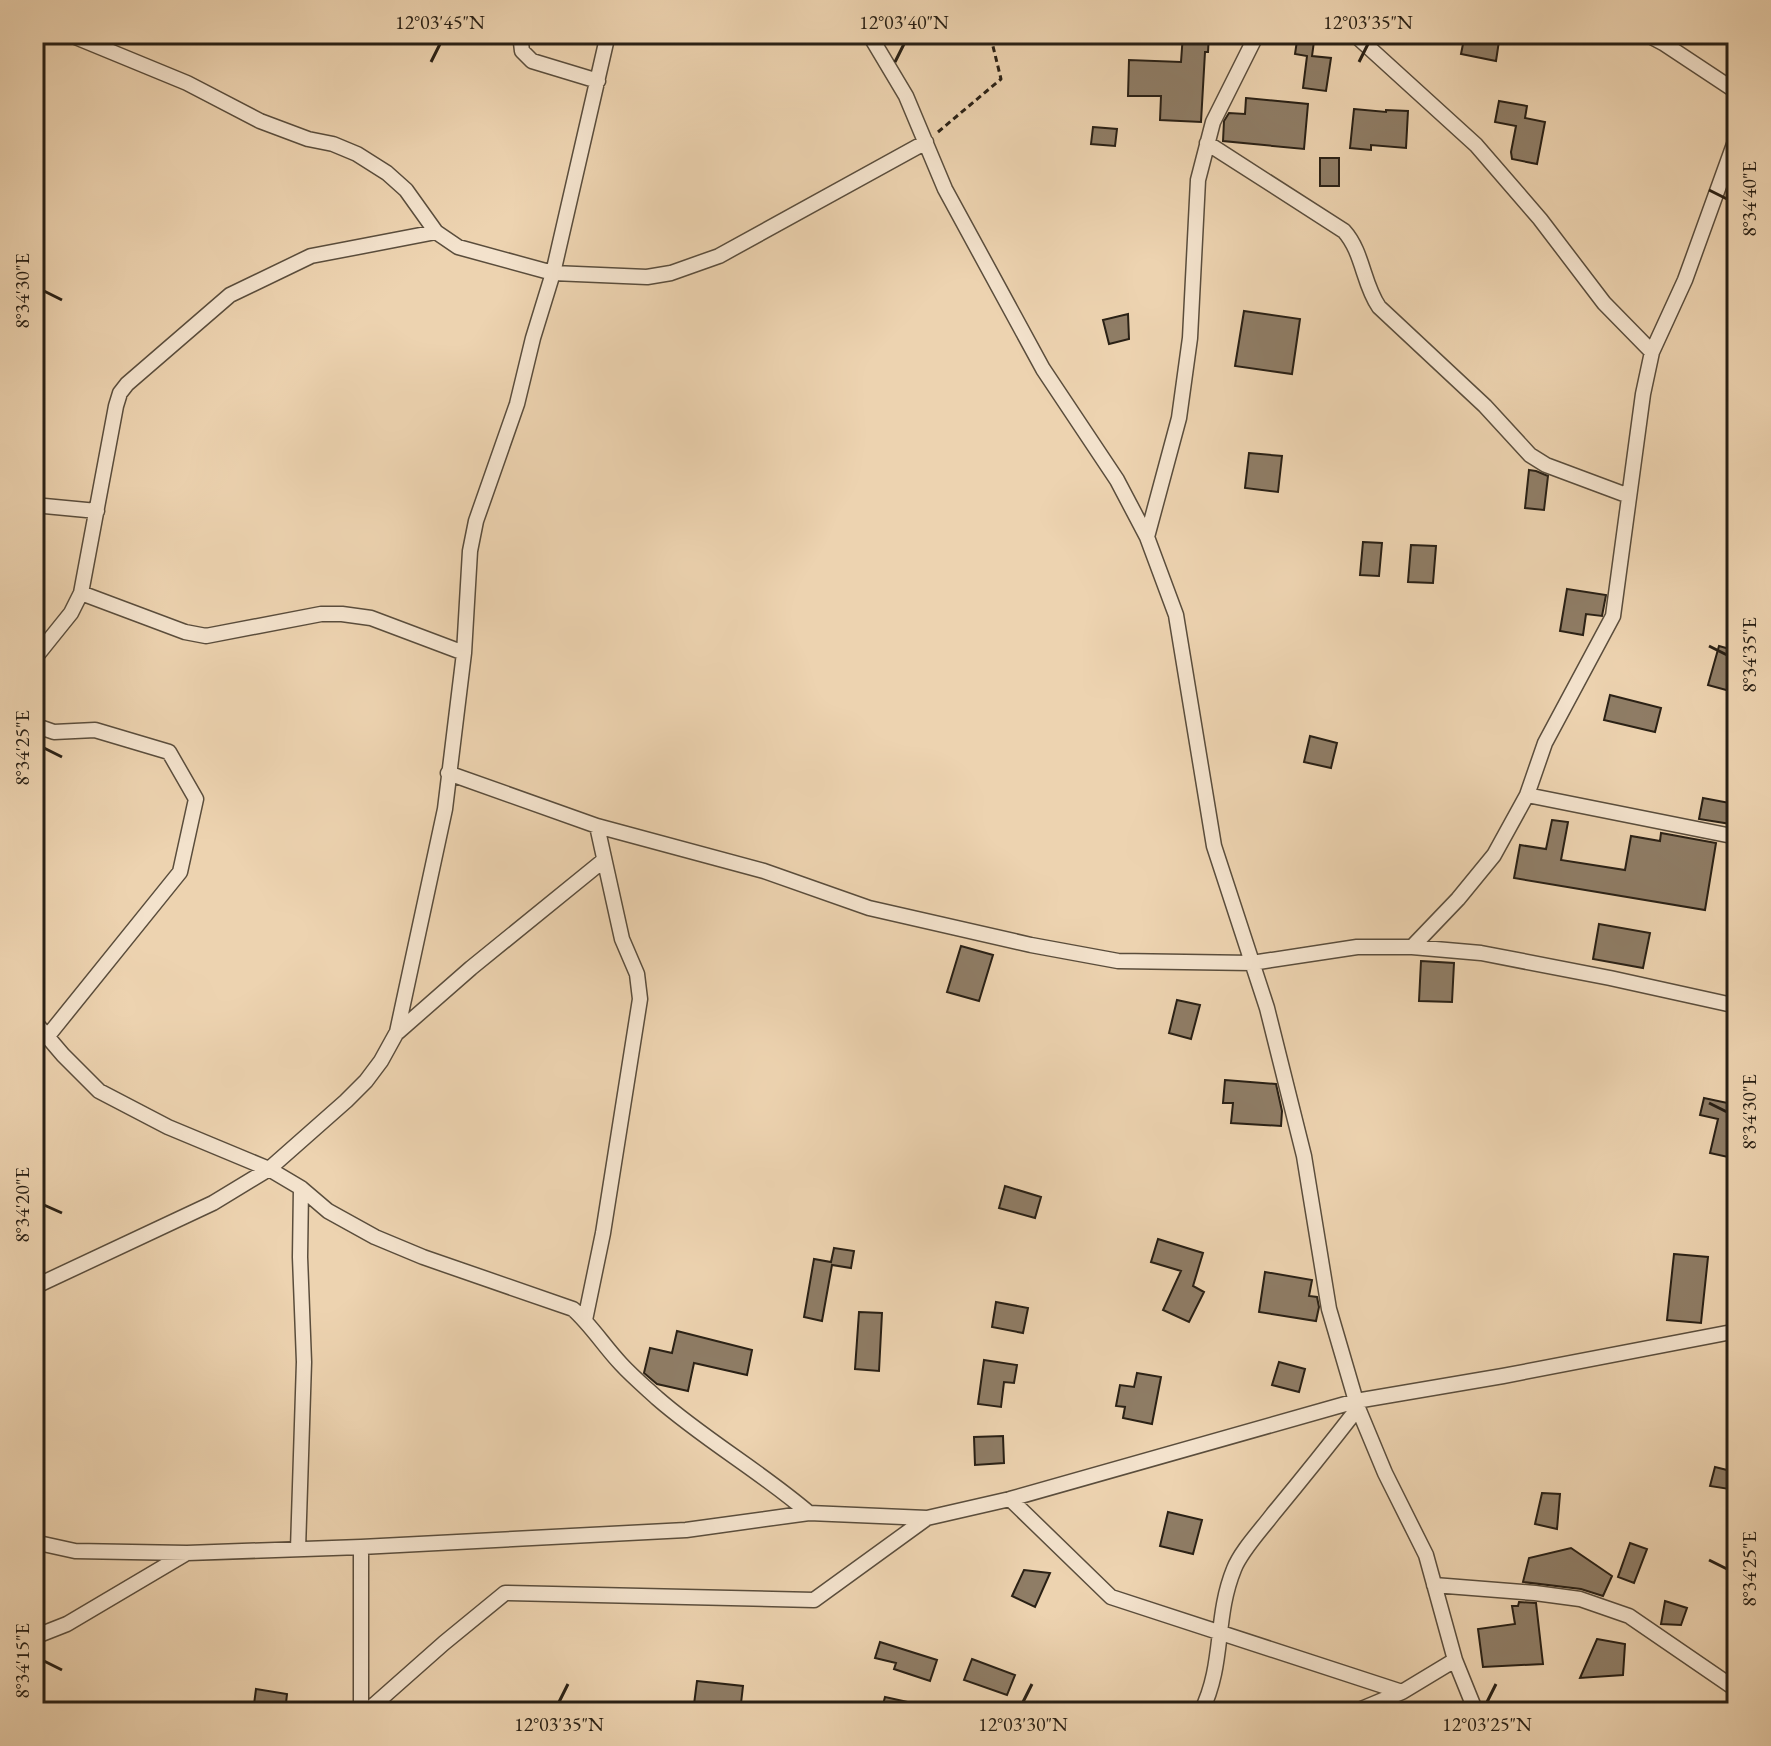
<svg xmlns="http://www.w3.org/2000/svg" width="1771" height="1746" viewBox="0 0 1771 1746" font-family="'EB Garamond',serif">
	<rect width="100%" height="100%" fill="#edd3b0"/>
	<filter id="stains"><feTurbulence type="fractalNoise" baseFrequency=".0025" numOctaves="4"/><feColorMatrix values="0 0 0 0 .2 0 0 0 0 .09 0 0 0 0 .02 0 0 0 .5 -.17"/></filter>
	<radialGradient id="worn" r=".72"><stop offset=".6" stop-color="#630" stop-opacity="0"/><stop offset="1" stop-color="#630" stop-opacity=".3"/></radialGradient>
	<path fill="#8f7d66" stroke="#292015" stroke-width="2" d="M 1183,34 L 1209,34 L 1208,52 L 1205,52 L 1201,122 L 1160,120 L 1161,96 L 1128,96 L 1129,60 L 1181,62 Z
		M 1298,34 L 1315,34 L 1312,56 L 1331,58 L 1326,91 L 1303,88 L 1307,56 L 1295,54 Z
		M 1465,34 L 1499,41 L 1496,61 L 1461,54 Z
		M 1246,98 L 1308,104 L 1304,149 L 1223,141 L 1224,121 L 1229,113 L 1245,114 Z
		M 1499,101 L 1527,106 L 1525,118 L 1545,122 L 1537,164 L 1512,159 L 1511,152 L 1516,126 L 1495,122 Z
		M 1354,109 L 1386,112 L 1386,110 L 1408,111 L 1406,148 L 1371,145 L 1371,150 L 1350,148 Z
		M 1093,127 L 1117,129 L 1115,146 L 1091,144 Z
		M 1320,158 L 1339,158 L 1339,186 L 1320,186 Z
		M 1244,311 L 1300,319 L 1292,374 L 1235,366 Z
		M 1128,314 L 1129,339 L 1109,344 L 1103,320 Z
		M 1249,453 L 1282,456 L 1278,492 L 1245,488 Z
		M 1529,470 L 1536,471 L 1548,476 L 1544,510 L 1525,508 Z
		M 1363,542 L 1382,543 L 1379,576 L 1360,575 Z
		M 1411,545 L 1436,546 L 1433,583 L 1408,582 Z
		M 1567,589 L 1606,595 L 1602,616 L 1586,614 L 1583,635 L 1560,631 Z
		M 1719,646 L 1737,651 L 1737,693 L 1708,685 Z
		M 1610,695 L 1661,708 L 1655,732 L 1604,720 Z
		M 1310,736 L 1337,743 L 1331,768 L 1304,762 Z
		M 1703,798 L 1735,804 L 1731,824 L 1699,819 Z
		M 1552,820 L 1568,822 L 1561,860 L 1625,870 L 1631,836 L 1660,841 L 1661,833 L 1716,843 L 1705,910 L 1514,878 L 1520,845 L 1546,849 Z
		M 1599,924 L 1650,933 L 1643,968 L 1593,959 Z
		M 961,946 L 993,955 L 979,1001 L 947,992 Z
		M 1421,961 L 1454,963 L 1452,1002 L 1419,1001 Z
		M 1177,1000 L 1200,1005 L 1191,1039 L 1169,1033 Z
		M 1225,1080 L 1276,1084 L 1282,1111 L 1281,1126 L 1231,1123 L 1233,1103 L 1223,1103 Z
		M 1704,1098 L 1737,1105 L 1737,1159 L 1710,1153 L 1718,1119 L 1700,1115 Z
		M 1005,1186 L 1041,1197 L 1035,1218 L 999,1208 Z
		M 1158,1239 L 1203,1253 L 1193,1286 L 1204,1292 L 1189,1322 L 1163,1310 L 1181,1271 L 1151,1262 Z
		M 834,1248 L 854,1251 L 851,1268 L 832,1265 L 822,1321 L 804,1317 L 814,1259 L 831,1262 Z
		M 1674,1254 L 1708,1257 L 1701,1323 L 1667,1320 Z
		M 1265,1272 L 1312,1280 L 1309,1296 L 1317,1297 L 1319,1307 L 1316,1321 L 1259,1312 Z
		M 996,1302 L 1028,1308 L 1023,1333 L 992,1327 Z
		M 859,1312 L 882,1313 L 879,1371 L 855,1369 Z
		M 677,1331 L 752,1350 L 747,1375 L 694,1363 L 688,1391 L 657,1384 L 644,1373 L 650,1348 L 672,1353 Z
		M 984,1360 L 1017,1365 L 1014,1383 L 1004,1382 L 1001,1407 L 978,1404 Z
		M 1279,1362 L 1305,1369 L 1299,1392 L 1272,1385 Z
		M 1137,1373 L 1161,1377 L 1152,1424 L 1123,1418 L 1125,1407 L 1116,1406 L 1120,1385 L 1134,1387 Z
		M 1003,1436 L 1004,1463 L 975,1465 L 974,1437 Z
		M 1715,1467 L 1735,1472 L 1729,1489 L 1710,1486 Z
		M 1542,1493 L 1560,1494 L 1557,1529 L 1535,1524 Z
		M 1168,1512 L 1202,1520 L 1193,1554 L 1160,1546 Z
		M 1630,1543 L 1647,1549 L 1634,1583 L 1618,1577 Z
		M 1571,1548 L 1612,1576 L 1603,1596 L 1581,1589 L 1523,1582 L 1529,1558 Z
		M 1024,1570 L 1050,1573 L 1035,1607 L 1012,1596 Z
		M 1665,1601 L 1687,1608 L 1681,1625 L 1661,1624 Z
		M 1519,1602 L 1536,1603 L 1543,1664 L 1483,1667 L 1478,1629 L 1515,1624 L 1512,1606 L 1518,1606 Z
		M 1597,1639 L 1625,1644 L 1623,1675 L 1580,1678 Z
		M 880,1642 L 937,1660 L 930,1681 L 894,1669 L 896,1663 L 875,1658 Z
		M 972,1659 L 1015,1675 L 1007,1695 L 964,1680 Z
		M 697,1681 L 743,1686 L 740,1712 L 693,1712 Z
		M 256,1689 L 287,1694 L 285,1712 L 253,1712 Z
		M 885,1697 L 926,1706 L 926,1712 L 881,1712 Z"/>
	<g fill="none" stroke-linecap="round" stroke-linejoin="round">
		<g stroke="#5a4d3c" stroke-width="17">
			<path id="street" d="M 68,34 L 187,83 L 260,121 L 308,139 L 333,144 L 357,154 L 387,173 L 406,190 L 436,232 L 458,247 L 553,273 L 647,277 L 671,273 L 719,256 L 926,142
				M 520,34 L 522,51 L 532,61 L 598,81
				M 869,34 L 906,96 L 945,189 L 1043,369 L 1117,480 L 1147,537 L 1176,615 L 1214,846 L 1267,1008 L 1304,1156 L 1329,1309 L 1358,1408 L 1385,1473 L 1426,1555 L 1455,1660 L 1476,1712
				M 1354,34 L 1476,145 L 1540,219 L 1604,303 L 1652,352
				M 1646,34 L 1663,43 L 1737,92
				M 1207,143 L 1344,231 C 1363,252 1363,284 1379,307 L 1485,406 L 1530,455 L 1546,465 L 1629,496
				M 34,505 L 97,511
				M 1147,537 L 1179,418 L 1190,338 L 1198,180 L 1213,122 L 1257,34
				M 81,593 L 185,632 L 206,636 L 321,614 L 342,614 L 371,618 L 464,653
				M 34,659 L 71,613 L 81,593 L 116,406 L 120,393 L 127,384 L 230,295 L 311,256 L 436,232
				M 34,725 L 54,732 L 95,730 L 169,752 L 196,799 L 180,872 L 47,1037
				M 448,773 L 597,826 L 764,871 L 869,908 L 1031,945 L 1118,961 L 1252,963 L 1357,947 L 1412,947 L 1481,953 L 1610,978 L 1737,1006
				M 1527,795 L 1737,837
				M 1412,947 L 1458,899 L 1494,855 L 1527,795 L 1545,743 L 1613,616 L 1643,394 L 1652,352 L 1685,280 L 1737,136
				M 34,1021 L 63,1055 L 99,1091 L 168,1127 L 269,1169 L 301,1188 L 328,1211 L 375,1237 L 423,1257 L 573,1309 C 591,1325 604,1346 621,1364 C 632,1376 645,1387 657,1398 C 705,1440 760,1471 809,1513
				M 398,1032 L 471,968 L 604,860
				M 34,1287 L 213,1203 L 269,1169 L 346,1101 L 366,1081 L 381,1061 L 397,1032 L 445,809 L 464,653 L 470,551 L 476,521 L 517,404 L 533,338 L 553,273 L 608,34
				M 585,1320 L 603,1233 L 640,999 L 637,974 L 622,939 L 597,826
				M 1010,1499 L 1111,1597 L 1402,1692
				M 34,1542 L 75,1551 L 187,1553 L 361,1547 L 686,1530 L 809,1513 L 927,1518 L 1010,1499 L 1356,1401 L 1503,1376 L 1737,1331
				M 298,1549 L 304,1362 L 300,1257 L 301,1188
				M 1434,1585 L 1535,1593 L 1580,1599 L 1629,1616 L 1737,1690
				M 34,1637 L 67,1624 L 187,1553
				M 361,1712 L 361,1547
				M 366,1712 L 444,1643 L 505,1593 L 814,1600 L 927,1518
				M 1201,1712 C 1225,1664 1214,1618 1234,1569 C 1241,1551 1261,1530 1273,1514 C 1302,1479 1330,1444 1358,1408
				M 1354,1712 L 1402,1692 L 1455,1660"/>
		</g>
		<path stroke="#292015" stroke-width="3" stroke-dasharray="6 4" stroke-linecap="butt" d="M 938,132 L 1001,79 L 990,34"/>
		<use href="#street" stroke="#f3e2cc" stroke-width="14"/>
	</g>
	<path fill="none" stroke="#292015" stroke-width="3" d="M 431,62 L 440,44M 895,62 L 904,44M 1359,62 L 1368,44M 1709,190 L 1727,199M 44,291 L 62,300M 1709,646 L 1727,655M 44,748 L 62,757M 1709,1103 L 1727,1112M 44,1205 L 62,1213M 1709,1560 L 1727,1569M 44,1661 L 62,1670M 559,1702 L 568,1684M 1023,1702 L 1032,1684M 1487,1702 L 1496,1684"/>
	<rect width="1771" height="1746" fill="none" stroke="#edd3b0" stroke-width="88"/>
	<rect x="44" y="44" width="1683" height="1658" fill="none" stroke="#292015" stroke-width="3"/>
	<g font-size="20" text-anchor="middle" fill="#292015">
		<text x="440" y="29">12°03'45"N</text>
		<text x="904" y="29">12°03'40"N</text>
		<text x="1368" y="29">12°03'35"N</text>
		<text transform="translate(1749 199) rotate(-90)" y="7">8°34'40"E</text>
		<text transform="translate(22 291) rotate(-90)" y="7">8°34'30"E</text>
		<text transform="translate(1749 655) rotate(-90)" y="7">8°34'35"E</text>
		<text transform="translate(22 748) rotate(-90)" y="7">8°34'25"E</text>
		<text transform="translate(1749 1112) rotate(-90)" y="7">8°34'30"E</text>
		<text transform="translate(22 1205) rotate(-90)" y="7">8°34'20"E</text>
		<text transform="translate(1749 1569) rotate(-90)" y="7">8°34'25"E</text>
		<text transform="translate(22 1661) rotate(-90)" y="7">8°34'15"E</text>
		<text x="559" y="1731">12°03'35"N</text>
		<text x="1023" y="1731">12°03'30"N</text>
		<text x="1487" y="1731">12°03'25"N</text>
	</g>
	<rect width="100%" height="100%" filter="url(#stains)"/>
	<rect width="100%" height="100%" fill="url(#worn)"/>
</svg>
